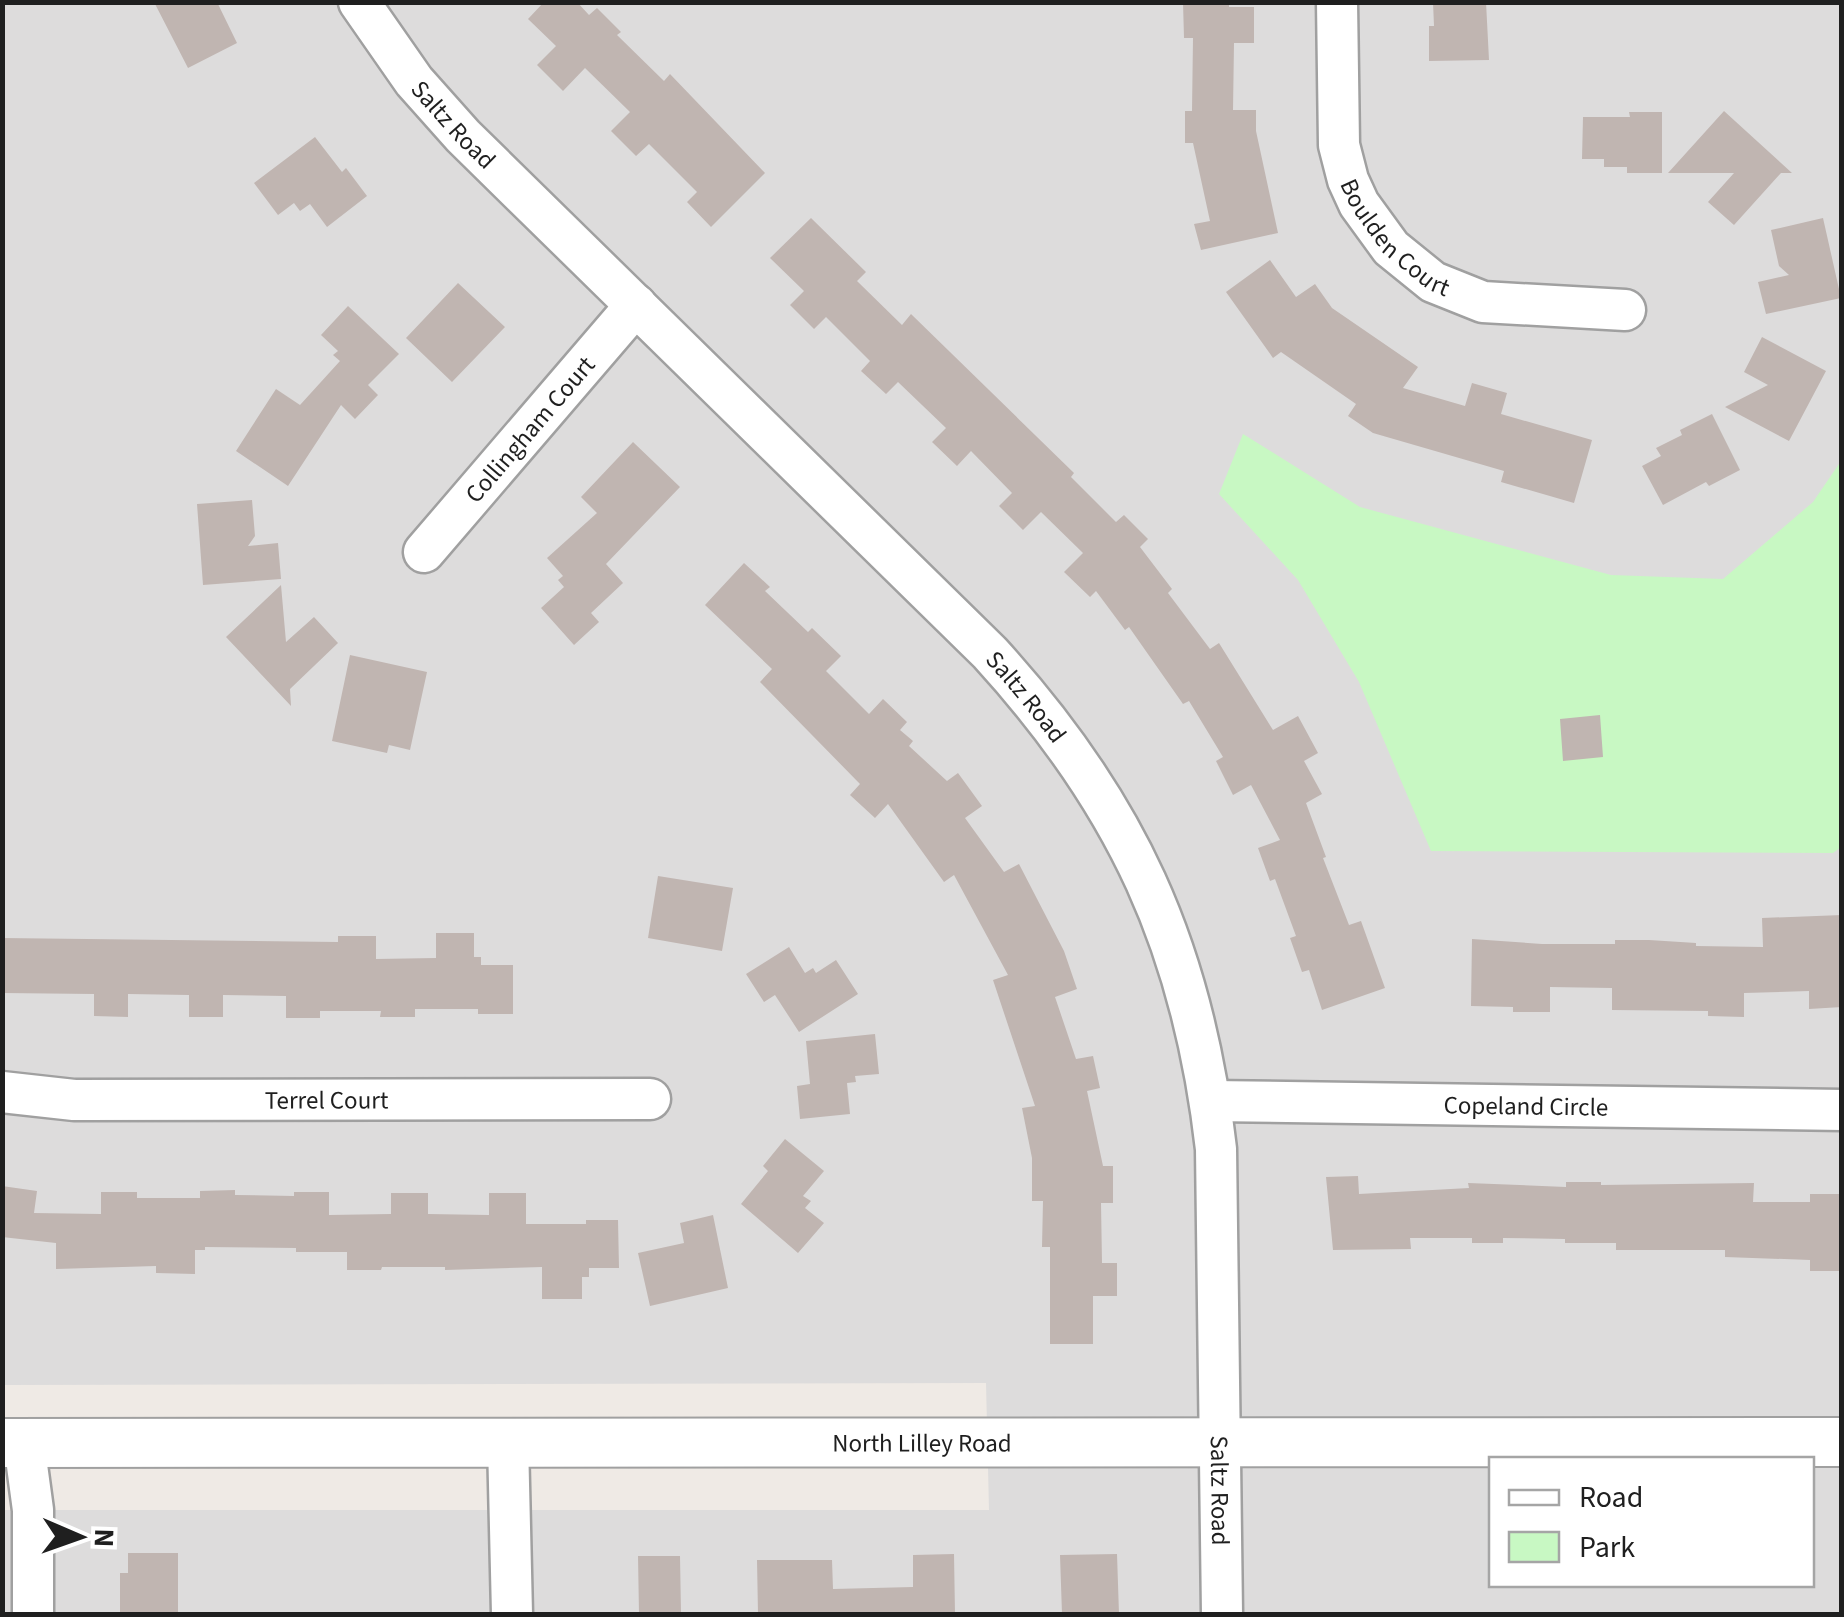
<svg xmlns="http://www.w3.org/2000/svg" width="1844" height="1617" viewBox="0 0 1844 1617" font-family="'Source Sans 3',sans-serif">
	<rect width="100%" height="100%" fill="#efeae5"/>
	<path fill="#dddcdc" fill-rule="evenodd" d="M 3,3 L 1841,3 L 1841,1614 L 3,1614 L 3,1510 L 989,1510 L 986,1383 L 3,1385 ZM 1492,1460 L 1812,1460 L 1812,1584 L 1492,1584 Z"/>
	<path fill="#c8f8c3" d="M 1243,434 L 1360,507 L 1611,575 L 1723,579 L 1813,502 L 1841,461 L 1841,847 L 1833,853 L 1431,851 L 1359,682 L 1298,580 L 1219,494 Z"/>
	<path fill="#c0b5b1" d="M 154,2 L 217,2 L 237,43 L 188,68 Z
		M 544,2 L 577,2 L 589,15 L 597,8 L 621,32 L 617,35 L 664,81 L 670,74 L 765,173 L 711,227 L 687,202 L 697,192 L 649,144 L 636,156 L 611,131 L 630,112 L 585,68 L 563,91 L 537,65 L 556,46 L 528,19 Z
		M 1183,2 L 1229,2 L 1229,7 L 1254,7 L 1254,43 L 1234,43 L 1233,110 L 1256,110 L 1256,131 L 1278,233 L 1201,250 L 1194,224 L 1210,221 L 1193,143 L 1185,143 L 1185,111 L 1192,111 L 1193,38 L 1184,38 Z
		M 1433,2 L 1486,2 L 1489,60 L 1429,61 L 1429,26 L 1434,26 Z
		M 1724,111 L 1792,173 L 1781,173 L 1734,225 L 1708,202 L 1734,173 L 1668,173 Z
		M 1629,112 L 1662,112 L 1662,173 L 1627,173 L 1627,167 L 1604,167 L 1604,159 L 1582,159 L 1583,117 L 1630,117 Z
		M 315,137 L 342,172 L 346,168 L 367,196 L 327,227 L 310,204 L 300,211 L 294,203 L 278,215 L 254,183 Z
		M 811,218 L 866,272 L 857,281 L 902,325 L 911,314 L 1074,473 L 1071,477 L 1116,522 L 1124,515 L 1148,539 L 1140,547 L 1172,589 L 1168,593 L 1210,649 L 1219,643 L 1273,730 L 1298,716 L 1318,753 L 1304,761 L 1322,794 L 1306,803 L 1326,857 L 1323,858 L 1349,925 L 1361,921 L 1385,988 L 1322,1010 L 1309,970 L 1302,972 L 1290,938 L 1296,936 L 1275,879 L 1270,881 L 1258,848 L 1280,840 L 1251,785 L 1233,795 L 1216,761 L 1223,757 L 1189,701 L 1183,704 L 1129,627 L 1125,630 L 1096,591 L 1090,597 L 1064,572 L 1083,553 L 1041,512 L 1023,530 L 999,506 L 1012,493 L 971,451 L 957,466 L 932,442 L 946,428 L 898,382 L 886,394 L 861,371 L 870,361 L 826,317 L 814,329 L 790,305 L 804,291 L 770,258 Z
		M 1823,218 L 1841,298 L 1766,314 L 1758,282 L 1789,275 L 1779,266 L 1771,230 Z
		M 1270,260 L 1296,297 L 1315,284 L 1332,308 L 1418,367 L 1403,388 L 1465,406 L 1472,383 L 1507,393 L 1501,414 L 1592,440 L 1574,503 L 1501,482 L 1504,471 L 1373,433 L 1348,416 L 1356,404 L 1281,352 L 1273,358 L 1226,292 Z
		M 458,283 L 505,327 L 452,382 L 406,338 Z
		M 348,306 L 399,354 L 368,385 L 378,395 L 355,419 L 341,405 L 288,486 L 236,451 L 276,389 L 300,405 L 340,361 L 333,355 L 338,351 L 321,335 Z
		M 1762,337 L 1826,371 L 1789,441 L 1725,407 L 1768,385 L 1744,372 Z
		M 1712,414 L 1740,470 L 1709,486 L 1706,482 L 1663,505 L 1642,466 L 1661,456 L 1656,448 L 1682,435 L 1680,430 Z
		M 633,442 L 680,487 L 606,564 L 623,583 L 591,613 L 599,622 L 574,645 L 541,608 L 564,587 L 558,580 L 563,576 L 547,558 L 597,513 L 581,497 Z
		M 252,500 L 255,536 L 248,546 L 278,543 L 281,579 L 203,585 L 197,504 Z
		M 744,563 L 770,587 L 765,591 L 808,632 L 812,628 L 841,656 L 826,671 L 869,714 L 883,699 L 907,722 L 900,730 L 913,741 L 909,746 L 947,781 L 958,773 L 982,806 L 965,818 L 1004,872 L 1019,864 L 1064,951 L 1077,989 L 1055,997 L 1076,1059 L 1093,1056 L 1100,1088 L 1087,1091 L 1103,1166 L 1113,1166 L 1113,1203 L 1101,1203 L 1102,1263 L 1117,1263 L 1117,1296 L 1093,1296 L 1093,1344 L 1050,1344 L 1050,1247 L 1042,1247 L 1043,1201 L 1032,1201 L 1032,1158 L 1022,1108 L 1035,1106 L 993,980 L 1008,975 L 954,875 L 944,882 L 888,804 L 875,818 L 850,795 L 860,784 L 760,682 L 772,669 L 705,605 Z
		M 281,585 L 286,642 L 314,617 L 338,643 L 290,689 L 291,706 L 226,637 Z
		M 350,655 L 427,672 L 410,750 L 389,745 L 387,753 L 332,741 Z
		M 1600,715 L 1603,757 L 1563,761 L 1560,719 Z
		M 658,876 L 733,888 L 722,951 L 648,938 Z
		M 1842,915 L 1842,1007 L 1809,1009 L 1809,991 L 1744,993 L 1744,1017 L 1708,1016 L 1708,1011 L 1612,1010 L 1612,988 L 1550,987 L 1550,1012 L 1513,1012 L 1513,1007 L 1471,1006 L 1472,939 L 1542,944 L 1615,944 L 1615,940 L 1649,940 L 1696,943 L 1696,946 L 1763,947 L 1762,918 Z
		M 436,933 L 474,933 L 474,957 L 481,957 L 481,965 L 513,965 L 513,1014 L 478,1014 L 478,1009 L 415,1009 L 415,1017 L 380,1017 L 381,1011 L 320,1011 L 320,1018 L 286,1018 L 286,996 L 223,995 L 223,1017 L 189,1017 L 189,995 L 128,994 L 128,1017 L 94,1016 L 94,994 L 2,993 L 2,938 L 338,942 L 338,936 L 376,936 L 376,959 L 436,958 Z
		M 789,947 L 805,973 L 813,968 L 816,973 L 836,960 L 858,994 L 799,1032 L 775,995 L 764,1002 L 746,974 Z
		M 875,1034 L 879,1074 L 855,1076 L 856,1082 L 847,1083 L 850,1114 L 800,1119 L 797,1086 L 810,1084 L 806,1041 Z
		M 785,1139 L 824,1171 L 803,1196 L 811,1201 L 805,1208 L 824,1223 L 798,1253 L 741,1204 L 768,1171 L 763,1166 Z
		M 1358,1176 L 1359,1194 L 1469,1188 L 1468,1183 L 1566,1187 L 1566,1182 L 1601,1182 L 1601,1185 L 1754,1183 L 1753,1202 L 1810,1202 L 1810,1194 L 1842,1194 L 1842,1271 L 1810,1271 L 1810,1260 L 1725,1257 L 1725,1250 L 1616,1250 L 1616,1243 L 1565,1243 L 1565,1239 L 1503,1238 L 1503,1243 L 1472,1243 L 1472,1238 L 1410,1238 L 1411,1249 L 1333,1250 L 1326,1177 Z
		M 2,1186 L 37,1191 L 34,1213 L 101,1214 L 101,1192 L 137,1192 L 137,1198 L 200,1198 L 200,1191 L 235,1190 L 235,1195 L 294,1196 L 294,1192 L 329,1192 L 329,1215 L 391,1214 L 391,1193 L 428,1193 L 428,1214 L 489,1215 L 489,1193 L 526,1193 L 526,1224 L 586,1224 L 586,1220 L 618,1220 L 619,1268 L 589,1268 L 589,1277 L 582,1277 L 582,1299 L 542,1299 L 542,1267 L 445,1270 L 445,1267 L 382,1267 L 381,1270 L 347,1270 L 347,1252 L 296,1252 L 296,1248 L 205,1247 L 205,1250 L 195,1250 L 195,1274 L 156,1273 L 156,1266 L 56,1269 L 56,1243 L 2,1237 Z
		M 713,1215 L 728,1288 L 650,1306 L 638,1253 L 684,1243 L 680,1223 Z
		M 128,1553 L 178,1553 L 178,1614 L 120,1614 L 120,1573 L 128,1573 Z
		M 954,1554 L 955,1614 L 758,1614 L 757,1560 L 832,1560 L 833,1589 L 913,1587 L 913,1555 Z
		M 1117,1554 L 1119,1614 L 1062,1614 L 1060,1555 Z
		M 638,1556 L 680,1556 L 681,1614 L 639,1614 Z"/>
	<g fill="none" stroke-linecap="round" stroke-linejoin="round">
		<g stroke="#a0a0a0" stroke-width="45">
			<g id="minor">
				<path id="s1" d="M 359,2 L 414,81 L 463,136 L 990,653 C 1127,803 1193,947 1216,1149 L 1222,1614"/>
				<path id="s2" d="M 1337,2 L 1339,145 L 1348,180 L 1359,204 L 1391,248 L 1433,282 L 1483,302 L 1625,310"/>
				<path id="s3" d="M 424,552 L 636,305"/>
				<path id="s4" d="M 2,1092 L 74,1100 L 650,1099"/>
				<path id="s5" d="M 1211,1101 L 1842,1110"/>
				<path d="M 508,1441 L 512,1614"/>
				<path d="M 24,1443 L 33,1510 L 33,1614"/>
			</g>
		</g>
		<g stroke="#a0a0a0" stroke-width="52">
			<g id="tertiary">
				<path id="s6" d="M 2,1443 L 1842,1442"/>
			</g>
		</g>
		<use href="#minor" stroke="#fff" stroke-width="40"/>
		<use href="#tertiary" stroke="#fff" stroke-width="48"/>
	</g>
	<g text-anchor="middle" stroke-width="10" stroke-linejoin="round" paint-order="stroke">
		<g font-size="25" fill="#1f1f1f" stroke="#fff">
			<text dy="9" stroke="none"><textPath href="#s1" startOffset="155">Saltz Road</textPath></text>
			<text dy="9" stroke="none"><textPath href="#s2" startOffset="255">Boulden Court</textPath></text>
			<text dy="9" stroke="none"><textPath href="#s3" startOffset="162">Collingham Court</textPath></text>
			<text dy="9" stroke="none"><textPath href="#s1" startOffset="965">Saltz Road</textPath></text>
			<text dy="9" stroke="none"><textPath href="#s4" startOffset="325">Terrel Court</textPath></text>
			<text dy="9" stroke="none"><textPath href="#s5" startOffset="315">Copeland Circle</textPath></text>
			<text dy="9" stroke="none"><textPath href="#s6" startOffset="920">North Lilley Road</textPath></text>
			<text dy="9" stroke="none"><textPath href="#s1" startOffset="1805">Saltz Road</textPath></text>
		</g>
	</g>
	<rect width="1844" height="1617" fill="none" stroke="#1f1f1f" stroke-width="10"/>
	<rect x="1489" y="1457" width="325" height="130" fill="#ffffff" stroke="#a5a5a5" stroke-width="2.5"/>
	<rect x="1509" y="1490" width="50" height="15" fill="#ffffff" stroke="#a5a5a5" stroke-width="2.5"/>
	<text x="1579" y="1507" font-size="30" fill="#1f1f1f">Road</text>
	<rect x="1509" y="1532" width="50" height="30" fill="#c8f8c3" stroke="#a5a5a5" stroke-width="2.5"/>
	<text x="1579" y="1557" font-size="30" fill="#1f1f1f">Park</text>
	<g transform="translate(80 1537) rotate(92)" stroke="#ffffff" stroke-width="8" paint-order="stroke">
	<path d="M0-8L18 38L0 25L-18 38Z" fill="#1f1f1f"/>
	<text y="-15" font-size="28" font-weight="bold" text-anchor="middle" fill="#1f1f1f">N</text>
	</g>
</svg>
